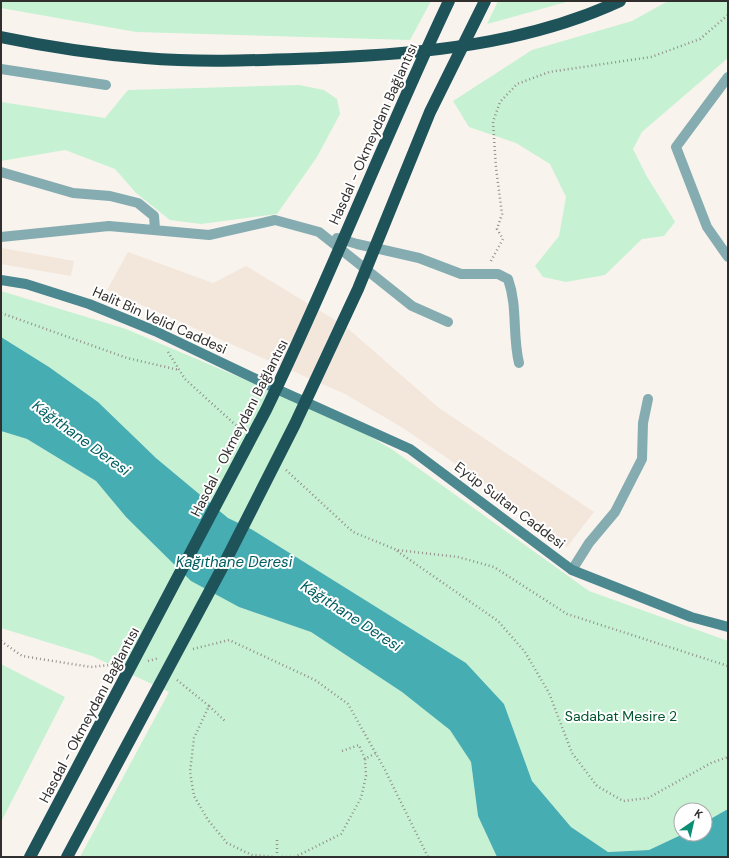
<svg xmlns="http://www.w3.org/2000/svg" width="729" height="858" viewBox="0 0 729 858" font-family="'DM Sans',sans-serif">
	<rect width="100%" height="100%" fill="#f9f3ed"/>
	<path fill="#f3e7dc" d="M 2,248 L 74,261 L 71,276 L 1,264 Z
		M 128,252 L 213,283 L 246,266 L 345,326 L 439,408 L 594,512 L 567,547 L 494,490 L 403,428 L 345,394 L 107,290 Z"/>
	<path fill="#c6f2d3" d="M 1,1 L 431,1 L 410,40 L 136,32 L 1,8 Z
		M 498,1 L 570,1 L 487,24 Z
		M 668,1 L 728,1 L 728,58 L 642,132 L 633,149 L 646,175 L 675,222 L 664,236 L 642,239 L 605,275 L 566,282 L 543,277 L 535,266 L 559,236 L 566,197 L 550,164 L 516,143 L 469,127 L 453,101 L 532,50 L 632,21 Z
		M 299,85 L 324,90 L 337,99 L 340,114 L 317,157 L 277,214 L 201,224 L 170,220 L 136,193 L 115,169 L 65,150 L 1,161 L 1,102 L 105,118 L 128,90 Z
		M 1,291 L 126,329 L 345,422 L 393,450 L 589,591 L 728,641 L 728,809 L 705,822 L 705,810 L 681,810 L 681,834 L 683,834 L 649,850 L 608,852 L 571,827 L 532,781 L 504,704 L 466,663 L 251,529 L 228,518 L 156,458 L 98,402 L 49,367 L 1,337 Z
		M 1,431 L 27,439 L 96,481 L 126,517 L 239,607 L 311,632 L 402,692 L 451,730 L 471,762 L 478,816 L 497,857 L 80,857 L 169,692 L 92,656 L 1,628 Z
		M 1,664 L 65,697 L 1,822 Z"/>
	<path fill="#46aeb2" d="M 1,337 L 49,367 L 98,402 L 156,458 L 228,518 L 251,529 L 466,663 L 504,704 L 532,781 L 571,827 L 608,852 L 649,850 L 683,834 L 705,834 L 705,822 L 728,809 L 728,857 L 497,857 L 478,816 L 471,762 L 450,730 L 402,692 L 311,632 L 239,607 L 191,581 L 126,517 L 96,481 L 27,439 L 1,431 Z"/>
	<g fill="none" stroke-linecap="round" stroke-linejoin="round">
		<path stroke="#938f8b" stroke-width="2.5" stroke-dasharray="1 3" stroke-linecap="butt" d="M 491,261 L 503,239 L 497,229 L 502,214 L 496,168 L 493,122 L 500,102 L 517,84 L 549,72 L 651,57 L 700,39 L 728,15
			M 1,313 L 127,358 L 179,370
			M 168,352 L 185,379 L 240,429
			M 286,470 L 353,532 L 397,550 L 458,557 L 494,567 L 567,614 L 728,666
			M 397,551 L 498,621 L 525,652 L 549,693 L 572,753 L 597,786 L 623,801 L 648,798 L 711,763 L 728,757
			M 1,641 L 22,656 L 91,667 L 118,664
			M 193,649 L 229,640 L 315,680 L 348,704 L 384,768 L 428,857
			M 148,661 L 159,658
			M 177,680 L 209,706 L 194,738 L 190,772 L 194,796 L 208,820 L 227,843 L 252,855 L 275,857
			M 209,706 L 226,722
			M 342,751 L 359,745 L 365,759
			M 277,840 L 277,857
			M 282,857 L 295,857 L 341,834 L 361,798 L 366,776 L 365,759 L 376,753"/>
		<path stroke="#85acb1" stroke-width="10" d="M 1,69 L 106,85
			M 728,77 L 676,147 L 707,227 L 728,257
			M 1,172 L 73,193 L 110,196 L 138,203 L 154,216 L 155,229
			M 1,237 L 109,226 L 209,235 L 275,220 L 319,232 L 412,306 L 448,322
			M 337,238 L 357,244 L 419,258 L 461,274 L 498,274 L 508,279 C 518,307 512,334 519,363
			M 572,570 L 589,543 L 615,512 L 642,459 L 643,423 L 648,399"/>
		<path stroke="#4b8890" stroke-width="10" d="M 1,280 L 26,284 L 89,304 L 155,331 L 281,391 L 410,449 L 572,570 L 691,617 L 728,627"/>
		<path stroke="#1e535a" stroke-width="12" d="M 1,37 C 49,47 96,54 145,58 C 203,63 262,60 321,58 C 422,54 527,44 620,1"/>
		<path stroke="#1e535a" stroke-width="12" d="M 30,857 L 266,410 C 331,276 385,136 449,1
			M 67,857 L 221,570 L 295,424 L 358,289 L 430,112 L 485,1"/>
	</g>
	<g text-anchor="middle" stroke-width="4" stroke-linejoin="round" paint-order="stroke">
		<g font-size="14" fill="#312f2d" stroke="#fff">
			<text transform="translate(373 134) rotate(-66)" y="5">Hasdal - Okmeydanı Bağlantısı</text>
			<text transform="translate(160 320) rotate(24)" y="5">Halit Bin Velid Caddesi</text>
			<text transform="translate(239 428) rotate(-63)" y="5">Hasdal - Okmeydanı Bağlantısı</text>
			<text transform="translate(510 505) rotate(37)" y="5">Eyüp Sultan Caddesi</text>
			<text transform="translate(89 715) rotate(-62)" y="5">Hasdal - Okmeydanı Bağlantısı</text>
		</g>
		<g font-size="14" fill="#00552d" stroke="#fff">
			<text x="621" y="721">Sadabat Mesire 2</text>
		</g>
		<g font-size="15" font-style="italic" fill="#005e61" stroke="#fff">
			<text transform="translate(81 438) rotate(36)" y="5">Kâğıthane Deresi</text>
			<text x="234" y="567">Kağıthane Deresi</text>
			<text transform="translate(351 616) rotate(33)" y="5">Kâğıthane Deresi</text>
		</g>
	</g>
	<rect width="729" height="858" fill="none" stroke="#312f2d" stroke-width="4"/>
	<g transform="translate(693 822) rotate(34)"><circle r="19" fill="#ffffff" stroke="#adacab"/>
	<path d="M0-3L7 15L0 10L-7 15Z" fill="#0c8e74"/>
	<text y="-6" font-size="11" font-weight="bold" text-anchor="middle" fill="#312f2d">K</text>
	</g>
</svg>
